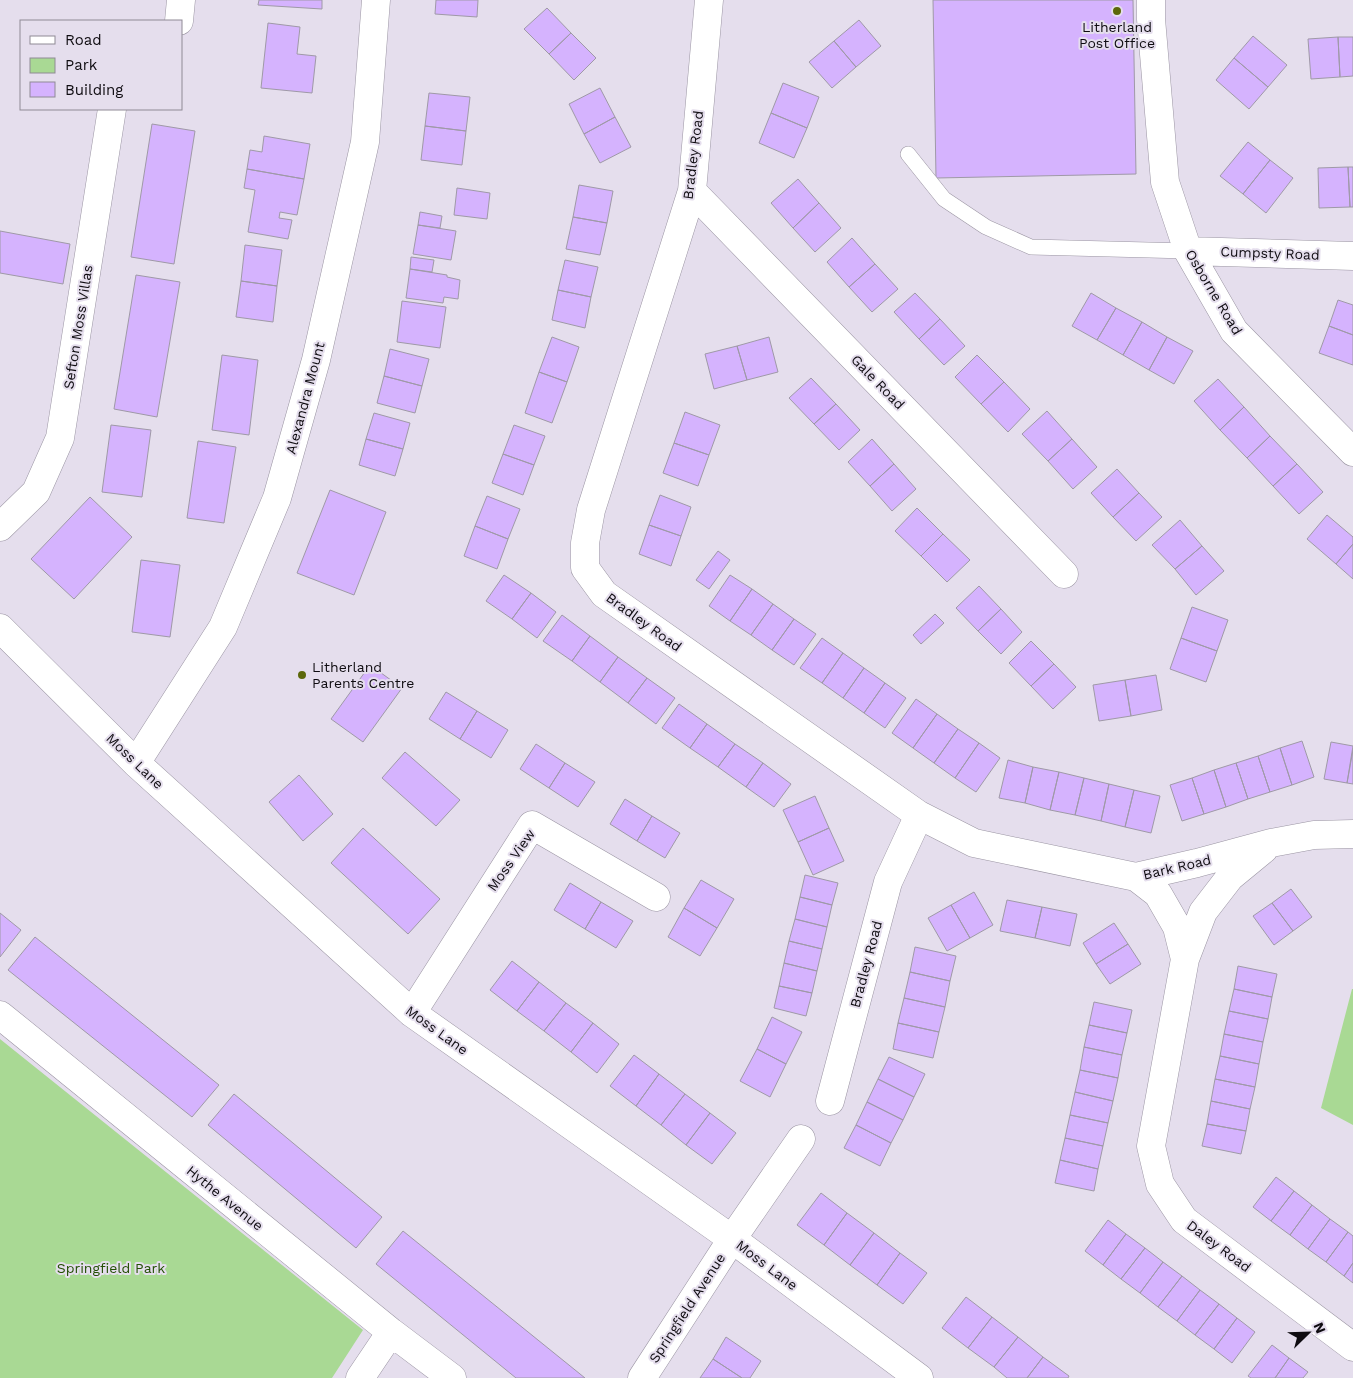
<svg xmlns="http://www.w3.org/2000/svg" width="1353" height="1378" viewBox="0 0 1353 1378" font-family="'Work Sans',sans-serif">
	<rect width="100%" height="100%" fill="#e5deed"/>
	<path fill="#a9d994" d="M 1352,989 L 1353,989 L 1353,1125 L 1321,1108 Z
		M 0,1039 L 363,1330 L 332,1378 L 0,1378 Z"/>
	<path fill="#d5b3fe" stroke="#9f99a7" d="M 259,0 L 322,0 L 322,9 L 258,5 Z
		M 436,0 L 478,0 L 477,17 L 435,14 Z
		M 933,0 L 1133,0 L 1136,174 L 936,178 Z
		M 547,8 L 571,33 L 549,54 L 524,29 Z
		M 859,20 L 881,46 L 856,67 L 834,41 Z
		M 268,23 L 300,27 L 297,54 L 316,56 L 312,93 L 261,88 Z
		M 571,33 L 596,58 L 574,80 L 549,54 Z
		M 1253,36 L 1287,65 L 1268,87 L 1234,58 Z
		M 1338,37 L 1340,77 L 1311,79 L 1308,39 Z
		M 1338,37 L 1353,37 L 1353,76 L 1340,77 Z
		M 834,41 L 856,67 L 832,88 L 809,62 Z
		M 1234,58 L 1268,87 L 1249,109 L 1216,80 Z
		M 783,83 L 819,97 L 807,128 L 771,113 Z
		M 600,88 L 615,117 L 584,134 L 569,104 Z
		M 429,93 L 470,97 L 466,131 L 425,126 Z
		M 771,113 L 807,128 L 794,158 L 759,143 Z
		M 615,117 L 631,147 L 600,163 L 584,134 Z
		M 152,124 L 195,131 L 174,264 L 131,257 Z
		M 425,126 L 466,131 L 462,165 L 421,160 Z
		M 264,136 L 310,144 L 304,179 L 247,169 L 250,150 L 262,152 Z
		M 1248,142 L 1270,160 L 1243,194 L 1220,176 Z
		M 1270,160 L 1293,178 L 1266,213 L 1243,194 Z
		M 1348,167 L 1350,207 L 1319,208 L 1318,168 Z
		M 1348,167 L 1353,167 L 1353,207 L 1350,207 Z
		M 247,169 L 304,179 L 297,215 L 280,212 L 279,218 L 292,220 L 288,239 L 248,232 L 255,190 L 244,188 Z
		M 798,179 L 819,203 L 793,228 L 771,203 Z
		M 579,185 L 613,191 L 607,223 L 573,217 Z
		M 457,188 L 490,193 L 487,219 L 454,215 Z
		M 819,203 L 841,228 L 815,252 L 793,228 Z
		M 420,212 L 442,216 L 440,228 L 418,225 Z
		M 573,217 L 607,223 L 600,255 L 566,249 Z
		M 418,225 L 456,231 L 451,260 L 413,254 Z
		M 0,231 L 70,244 L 63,284 L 0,273 Z
		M 852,238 L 875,264 L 849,287 L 827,262 Z
		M 245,245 L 282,250 L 277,286 L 241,281 Z
		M 411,257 L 434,260 L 432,272 L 410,269 Z
		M 565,260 L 598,267 L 591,297 L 558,290 Z
		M 875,264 L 898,289 L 872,312 L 849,287 Z
		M 410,269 L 447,275 L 447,277 L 460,280 L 458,299 L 444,297 L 443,303 L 406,298 Z
		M 136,275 L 180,282 L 157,417 L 114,409 Z
		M 241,281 L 277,286 L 273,322 L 236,317 Z
		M 558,290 L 591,297 L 585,328 L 552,320 Z
		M 915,293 L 940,319 L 919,339 L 894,312 Z
		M 1091,293 L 1116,308 L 1097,340 L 1072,326 Z
		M 1338,300 L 1353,305 L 1353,335 L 1329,326 Z
		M 402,301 L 446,307 L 440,348 L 397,342 Z
		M 1116,308 L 1142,322 L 1123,355 L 1097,340 Z
		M 940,319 L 965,346 L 944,365 L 919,339 Z
		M 1142,322 L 1167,337 L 1149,370 L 1123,355 Z
		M 1329,326 L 1353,335 L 1353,365 L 1319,353 Z
		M 552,337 L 579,347 L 567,382 L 539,372 Z
		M 769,337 L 778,372 L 747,380 L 737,346 Z
		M 1167,337 L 1193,351 L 1174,384 L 1149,370 Z
		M 737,346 L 747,380 L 714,389 L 705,354 Z
		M 390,349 L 429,359 L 422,386 L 384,376 Z
		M 222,355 L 258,360 L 249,435 L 212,430 Z
		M 977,355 L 1004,382 L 981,404 L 955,377 Z
		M 539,372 L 567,382 L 552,423 L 525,413 Z
		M 384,376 L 422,386 L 415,413 L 377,403 Z
		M 811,378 L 836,404 L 814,424 L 789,398 Z
		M 1218,379 L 1244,407 L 1220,430 L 1194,401 Z
		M 1004,382 L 1030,409 L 1008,432 L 981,404 Z
		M 836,404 L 860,430 L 839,450 L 814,424 Z
		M 1244,407 L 1270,436 L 1247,458 L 1220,430 Z
		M 1047,411 L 1072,439 L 1048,461 L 1022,434 Z
		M 685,412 L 720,425 L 709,455 L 674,443 Z
		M 374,413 L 410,423 L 403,449 L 366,439 Z
		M 111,425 L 151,430 L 142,497 L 102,492 Z
		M 514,425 L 545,436 L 534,465 L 503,454 Z
		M 1270,436 L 1297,464 L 1273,486 L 1247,458 Z
		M 366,439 L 403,449 L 395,476 L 359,465 Z
		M 872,439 L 894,464 L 870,486 L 848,462 Z
		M 1072,439 L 1097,467 L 1073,489 L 1048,461 Z
		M 198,441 L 236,447 L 224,523 L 187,518 Z
		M 674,443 L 709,455 L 698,486 L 663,473 Z
		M 503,454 L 534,465 L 523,495 L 492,483 Z
		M 894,464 L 916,489 L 892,511 L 870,486 Z
		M 1297,464 L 1323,492 L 1299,514 L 1273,486 Z
		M 1117,469 L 1139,493 L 1113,517 L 1091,493 Z
		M 330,490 L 386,512 L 354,595 L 297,573 Z
		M 1139,493 L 1162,517 L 1136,541 L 1113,517 Z
		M 660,495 L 691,507 L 681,536 L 649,525 Z
		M 487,496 L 520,509 L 508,539 L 475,526 Z
		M 90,497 L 132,537 L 74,599 L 31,559 Z
		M 917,508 L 943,534 L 921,556 L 895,531 Z
		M 1327,515 L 1353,537 L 1353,544 L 1336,564 L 1307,539 Z
		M 1180,520 L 1202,546 L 1175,569 L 1152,545 Z
		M 649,525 L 681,536 L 671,566 L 639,554 Z
		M 475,526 L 508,539 L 497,569 L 464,556 Z
		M 943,534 L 970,560 L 947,582 L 921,556 Z
		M 1353,544 L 1353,579 L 1336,564 Z
		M 1202,546 L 1224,571 L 1196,595 L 1175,569 Z
		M 718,551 L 730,560 L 709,589 L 696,580 Z
		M 141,560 L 180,565 L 170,637 L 132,632 Z
		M 504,575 L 531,593 L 512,619 L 486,601 Z
		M 730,575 L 752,589 L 730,621 L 709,606 Z
		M 979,586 L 1001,609 L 978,631 L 956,608 Z
		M 752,589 L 773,604 L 751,635 L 730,621 Z
		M 531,593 L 556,612 L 537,638 L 512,619 Z
		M 773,604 L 794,619 L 772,650 L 751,635 Z
		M 1192,607 L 1228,620 L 1217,651 L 1181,638 Z
		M 1001,609 L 1022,632 L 1001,654 L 978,631 Z
		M 935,614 L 944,623 L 921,644 L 913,635 Z
		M 562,615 L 590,636 L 572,661 L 543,641 Z
		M 794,619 L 816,634 L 794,665 L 772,650 Z
		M 590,636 L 618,657 L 600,682 L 572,661 Z
		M 822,638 L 843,653 L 822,683 L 800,668 Z
		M 1181,638 L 1217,651 L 1206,682 L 1170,669 Z
		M 1031,641 L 1054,664 L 1031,686 L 1009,663 Z
		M 843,653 L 864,668 L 843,698 L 822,683 Z
		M 618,657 L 647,678 L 628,703 L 600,682 Z
		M 1054,664 L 1076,687 L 1053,709 L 1031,686 Z
		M 370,665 L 402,688 L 363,742 L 331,719 Z
		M 864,668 L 885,683 L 864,713 L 843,698 Z
		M 1156,675 L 1162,710 L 1131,716 L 1125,680 Z
		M 647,678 L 675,698 L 656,724 L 628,703 Z
		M 1125,680 L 1131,716 L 1099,721 L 1093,685 Z
		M 885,683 L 906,698 L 885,728 L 864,713 Z
		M 446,692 L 477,711 L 460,739 L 429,719 Z
		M 916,699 L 937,714 L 913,748 L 892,733 Z
		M 679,704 L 707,724 L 690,748 L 662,728 Z
		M 477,711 L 508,730 L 491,758 L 460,739 Z
		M 937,714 L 958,729 L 934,763 L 913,748 Z
		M 707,724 L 735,744 L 718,767 L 690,748 Z
		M 958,729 L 979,743 L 955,778 L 934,763 Z
		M 1302,741 L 1314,777 L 1292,785 L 1280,748 Z
		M 1331,742 L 1353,746 L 1347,783 L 1324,779 Z
		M 979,743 L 1000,758 L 976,792 L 955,778 Z
		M 536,744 L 565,763 L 549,788 L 520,769 Z
		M 735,744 L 763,763 L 746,787 L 718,767 Z
		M 1280,748 L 1292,785 L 1270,792 L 1258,756 Z
		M 1353,750 L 1353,784 L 1347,783 Z
		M 405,752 L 460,800 L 436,826 L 382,778 Z
		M 1258,756 L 1270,792 L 1248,799 L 1236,763 Z
		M 1008,760 L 1033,767 L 1025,803 L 999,798 Z
		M 565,763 L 595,782 L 578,807 L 549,788 Z
		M 763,763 L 791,784 L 774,807 L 746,787 Z
		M 1236,763 L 1248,799 L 1226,807 L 1214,770 Z
		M 1033,767 L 1059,772 L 1050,810 L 1025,803 Z
		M 1214,770 L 1226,807 L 1204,814 L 1192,778 Z
		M 1059,772 L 1084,778 L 1075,815 L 1050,810 Z
		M 299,775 L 333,814 L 303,841 L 269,802 Z
		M 1084,778 L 1109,784 L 1101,821 L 1075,815 Z
		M 1192,778 L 1204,814 L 1182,821 L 1170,785 Z
		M 1109,784 L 1134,790 L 1125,827 L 1101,821 Z
		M 1134,790 L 1160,796 L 1151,833 L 1125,827 Z
		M 815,796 L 829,828 L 798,842 L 783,810 Z
		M 625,799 L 652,816 L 637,841 L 610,824 Z
		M 652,816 L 680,833 L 665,858 L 637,841 Z
		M 363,828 L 440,899 L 408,934 L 331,863 Z
		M 829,828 L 844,861 L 813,875 L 798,842 Z
		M 805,875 L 838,883 L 832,905 L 800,897 Z
		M 701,880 L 734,899 L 717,928 L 684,908 Z
		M 570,883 L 601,902 L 585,929 L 554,910 Z
		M 1291,889 L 1312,917 L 1293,931 L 1272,903 Z
		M 974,892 L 993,925 L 970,938 L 951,905 Z
		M 800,897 L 832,905 L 827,927 L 795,919 Z
		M 1007,900 L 1042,907 L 1035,938 L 1000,931 Z
		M 601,902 L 633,921 L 616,948 L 585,929 Z
		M 1272,903 L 1293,931 L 1274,945 L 1253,916 Z
		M 951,905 L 970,938 L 947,951 L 928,918 Z
		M 1042,907 L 1077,914 L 1070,946 L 1035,938 Z
		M 684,908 L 717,928 L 700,956 L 668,937 Z
		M 0,913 L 21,930 L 0,957 Z
		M 795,919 L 827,927 L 822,949 L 789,941 Z
		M 1114,923 L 1128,944 L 1096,964 L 1083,943 Z
		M 35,937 L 219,1085 L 192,1117 L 8,970 Z
		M 789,941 L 822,949 L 817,971 L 784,963 Z
		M 1128,944 L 1141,964 L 1110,984 L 1096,964 Z
		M 915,947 L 956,956 L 950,981 L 910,972 Z
		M 512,961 L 539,982 L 517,1011 L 490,990 Z
		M 784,963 L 817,971 L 812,993 L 779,986 Z
		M 1238,966 L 1277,974 L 1272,997 L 1234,989 Z
		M 910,972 L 950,981 L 945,1007 L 904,998 Z
		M 539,982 L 566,1003 L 544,1031 L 517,1011 Z
		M 779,986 L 812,993 L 806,1016 L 774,1008 Z
		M 1234,989 L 1272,997 L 1268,1019 L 1229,1011 Z
		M 904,998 L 945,1007 L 939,1032 L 898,1023 Z
		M 1094,1002 L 1132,1010 L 1127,1033 L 1089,1025 Z
		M 566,1003 L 593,1023 L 571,1052 L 544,1031 Z
		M 1229,1011 L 1268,1019 L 1263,1042 L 1224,1034 Z
		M 772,1017 L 802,1032 L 786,1064 L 757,1049 Z
		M 593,1023 L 619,1044 L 597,1073 L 571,1052 Z
		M 898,1023 L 939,1032 L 933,1058 L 893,1049 Z
		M 1089,1025 L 1127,1033 L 1122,1055 L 1084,1047 Z
		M 1224,1034 L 1263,1042 L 1259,1064 L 1220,1056 Z
		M 1084,1047 L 1122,1055 L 1118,1078 L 1080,1070 Z
		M 757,1049 L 786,1064 L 770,1097 L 740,1081 Z
		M 634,1055 L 659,1074 L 636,1106 L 610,1086 Z
		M 1220,1056 L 1259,1064 L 1255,1087 L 1215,1079 Z
		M 889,1057 L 925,1074 L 914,1097 L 878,1079 Z
		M 1080,1070 L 1118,1078 L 1113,1101 L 1075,1092 Z
		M 659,1074 L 685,1094 L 661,1125 L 636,1106 Z
		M 878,1079 L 914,1097 L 903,1120 L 867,1102 Z
		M 1215,1079 L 1255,1087 L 1250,1109 L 1211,1101 Z
		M 1075,1092 L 1113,1101 L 1108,1123 L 1070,1115 Z
		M 234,1094 L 382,1217 L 356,1248 L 208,1125 Z
		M 685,1094 L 710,1113 L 686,1145 L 661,1125 Z
		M 1211,1101 L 1250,1109 L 1246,1131 L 1207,1124 Z
		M 867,1102 L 903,1120 L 891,1143 L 856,1125 Z
		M 710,1113 L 736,1133 L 712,1164 L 686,1145 Z
		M 1070,1115 L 1108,1123 L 1103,1146 L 1065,1138 Z
		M 1207,1124 L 1246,1131 L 1241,1154 L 1202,1146 Z
		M 856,1125 L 891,1143 L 880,1166 L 844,1148 Z
		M 1065,1138 L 1103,1146 L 1098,1169 L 1060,1160 Z
		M 1060,1160 L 1098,1169 L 1094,1191 L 1055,1183 Z
		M 1276,1177 L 1294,1191 L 1271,1221 L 1253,1207 Z
		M 1294,1191 L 1312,1205 L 1290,1235 L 1271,1221 Z
		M 821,1193 L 847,1213 L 824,1245 L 797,1225 Z
		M 1312,1205 L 1330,1219 L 1308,1249 L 1290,1235 Z
		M 847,1213 L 874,1233 L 850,1265 L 824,1245 Z
		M 1330,1219 L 1348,1232 L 1326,1262 L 1308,1249 Z
		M 1108,1220 L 1126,1234 L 1103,1265 L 1085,1251 Z
		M 403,1231 L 585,1378 L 516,1378 L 376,1264 Z
		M 1348,1232 L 1353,1236 L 1353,1263 L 1344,1276 L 1326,1262 Z
		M 874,1233 L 900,1253 L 877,1285 L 850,1265 Z
		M 1126,1234 L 1145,1248 L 1121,1279 L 1103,1265 Z
		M 1145,1248 L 1163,1262 L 1140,1293 L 1121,1279 Z
		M 900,1253 L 927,1273 L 903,1304 L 877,1285 Z
		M 1163,1262 L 1182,1276 L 1158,1307 L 1140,1293 Z
		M 1353,1263 L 1353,1283 L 1344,1276 Z
		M 1182,1276 L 1200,1290 L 1177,1321 L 1158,1307 Z
		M 1200,1290 L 1219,1304 L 1195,1335 L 1177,1321 Z
		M 966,1297 L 992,1317 L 968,1348 L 942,1328 Z
		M 1219,1304 L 1237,1318 L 1214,1349 L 1195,1335 Z
		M 992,1317 L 1018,1337 L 994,1367 L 968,1348 Z
		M 1237,1318 L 1255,1332 L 1232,1363 L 1214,1349 Z
		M 726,1337 L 761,1361 L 750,1378 L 742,1378 L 713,1359 Z
		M 1018,1337 L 1043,1357 L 1027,1378 L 1007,1378 L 994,1367 Z
		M 1272,1345 L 1289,1358 L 1275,1378 L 1251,1378 L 1248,1376 Z
		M 1043,1357 L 1069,1376 L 1068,1378 L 1027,1378 Z
		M 1289,1358 L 1308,1372 L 1303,1378 L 1275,1378 Z
		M 713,1359 L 742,1378 L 700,1378 Z"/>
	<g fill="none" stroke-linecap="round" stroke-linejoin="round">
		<g stroke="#9b95a3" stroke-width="16">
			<path id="lane" d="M 908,154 L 944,199 L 986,227 L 1031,247 L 1188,251"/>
		</g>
		<g stroke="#9b95a3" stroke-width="29">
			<path id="street" d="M 709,0 L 692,191 L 591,510 L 585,543 L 585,568 L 604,594 L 919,815 L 974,843 L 1136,877 L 1197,863 L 1271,843 L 1314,835 L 1353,834
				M 1151,0 L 1151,19 L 1165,182 L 1188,251 L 1234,331 L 1353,452
				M 179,21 L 181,0
				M 692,191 L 1064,574
				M 1188,251 L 1353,256
				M 0,527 L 36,492 L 60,438 L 112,109
				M 0,628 L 136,763 L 412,1013 L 732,1239 L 919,1378
				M 136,763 L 223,627 L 277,498 L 316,360 L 365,142 L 376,0
				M 1136,877 L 1158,894 L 1177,927 L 1185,959 L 1151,1146 L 1160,1184 L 1184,1220 L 1353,1347
				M 1185,959 L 1203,912 L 1230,877 L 1264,849
				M 412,1013 L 532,825 L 656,897
				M 0,1015 L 391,1332 L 452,1378
				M 830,1101 L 888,882 L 919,815
				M 360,1378 L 391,1332
				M 642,1378 L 732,1239 L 801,1139"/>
		</g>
		<use href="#lane" stroke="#fff" stroke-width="15"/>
		<use href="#street" stroke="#fff" stroke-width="28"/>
	</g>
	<g fill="#5c670a" stroke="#e5deed" stroke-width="2">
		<circle cx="1117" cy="11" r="5"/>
		<circle cx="302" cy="675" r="5"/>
	</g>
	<g text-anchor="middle" stroke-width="4" stroke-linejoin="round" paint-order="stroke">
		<g font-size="14" fill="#0f0c11" stroke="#e5deed">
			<text x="1117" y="32">Litherland<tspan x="1117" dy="16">Post Office</tspan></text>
			<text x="312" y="672" text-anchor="start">Litherland<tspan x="312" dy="16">Parents Centre</tspan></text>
		</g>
		<g font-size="14" fill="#0f0c11" stroke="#e5deed">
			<text transform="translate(693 155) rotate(-83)" y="5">Bradley Road</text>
			<text transform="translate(1270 253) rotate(2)" y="5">Cumpsty Road</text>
			<text transform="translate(1214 292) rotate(59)" y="5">Osborne Road</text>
			<text transform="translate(78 327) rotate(-81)" y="5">Sefton Moss Villas</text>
			<text transform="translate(878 382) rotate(46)" y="5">Gale Road</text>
			<text transform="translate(305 398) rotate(-75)" y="5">Alexandra Mount</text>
			<text transform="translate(644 622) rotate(36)" y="5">Bradley Road</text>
			<text transform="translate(135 761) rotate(44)" y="5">Moss Lane</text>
			<text transform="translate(511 860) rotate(-55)" y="5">Moss View</text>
			<text transform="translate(1177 867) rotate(-13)" y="5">Bark Road</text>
			<text transform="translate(866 964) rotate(-75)" y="5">Bradley Road</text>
			<text transform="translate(437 1030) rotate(36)" y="5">Moss Lane</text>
			<text transform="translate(225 1198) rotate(39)" y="5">Hythe Avenue</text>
			<text transform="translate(1219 1246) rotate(37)" y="5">Daley Road</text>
			<text transform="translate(767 1265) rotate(37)" y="5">Moss Lane</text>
			<text transform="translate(687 1308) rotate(-57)" y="5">Springfield Avenue</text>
		</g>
		<g font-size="14" fill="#234f04" stroke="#e5deed">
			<text x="111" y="1273">Springfield Park</text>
		</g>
	</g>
	<rect x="20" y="20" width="162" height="90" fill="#e5deed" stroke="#8f8a95"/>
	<rect x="30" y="36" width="25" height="8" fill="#ffffff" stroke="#8f8a95"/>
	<text x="65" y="45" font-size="15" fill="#0f0c11">Road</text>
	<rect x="30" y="58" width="25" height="15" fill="#a9d994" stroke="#8f8a95"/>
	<text x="65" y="70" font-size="15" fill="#0f0c11">Park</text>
	<rect x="30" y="82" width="25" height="15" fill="#d5b3fe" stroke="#8f8a95"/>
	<text x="65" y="95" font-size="15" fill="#0f0c11">Building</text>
	<g transform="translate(1308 1333) rotate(67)" stroke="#e5deed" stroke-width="4" paint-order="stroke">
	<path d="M0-4L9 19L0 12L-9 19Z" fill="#0f0c11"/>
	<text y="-8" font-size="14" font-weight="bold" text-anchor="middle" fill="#0f0c11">N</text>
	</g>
</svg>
